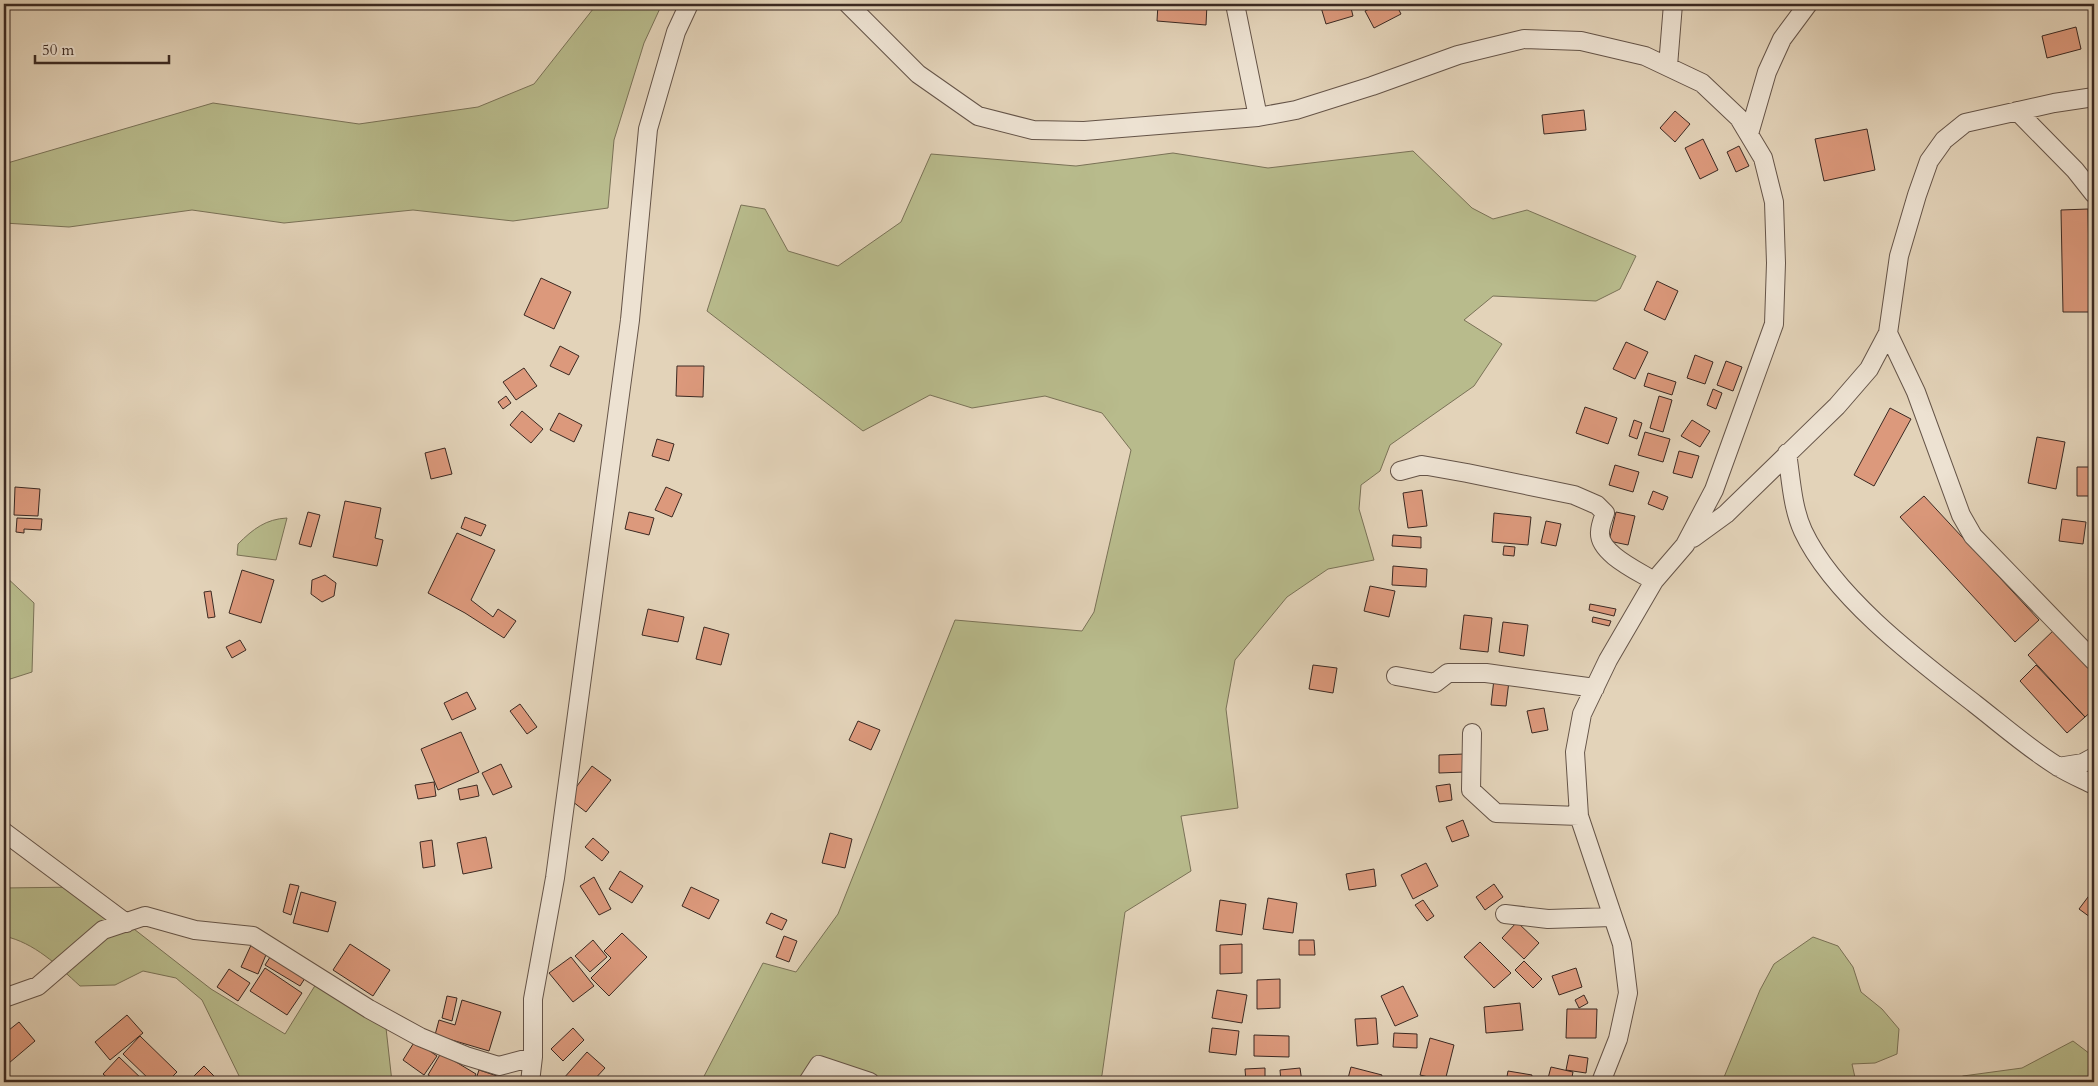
<svg xmlns="http://www.w3.org/2000/svg" width="2098" height="1086" viewBox="0 0 2098 1086" font-family="Cardo,serif">
	<rect width="100%" height="100%" fill="#e3d3b9"/>
	<filter id="stains"><feTurbulence type="fractalNoise" baseFrequency=".004" numOctaves="4"/><feColorMatrix values="0 0 0 0 .2 0 0 0 0 .09 0 0 0 0 .02 0 0 0 .5 -.17"/></filter>
	<radialGradient id="worn" r=".72"><stop offset=".6" stop-color="#630" stop-opacity="0"/><stop offset="1" stop-color="#630" stop-opacity=".3"/></radialGradient>
	<path fill="#b8bb8c" stroke="#7a7257" d="M 597,4 L 662,4 L 644,43 L 614,140 L 608,208 L 513,221 L 413,210 L 284,223 L 192,210 L 69,227 L 4,223 L 4,164 L 213,103 L 359,124 L 478,107 L 534,84 Z
		M 1413,151 L 1472,208 L 1493,219 L 1527,210 L 1636,256 L 1620,289 L 1596,301 L 1493,296 L 1464,320 L 1502,344 L 1474,386 L 1390,445 L 1380,471 L 1361,485 L 1359,509 L 1374,560 L 1328,569 L 1287,597 L 1235,660 L 1226,709 L 1238,808 L 1181,816 L 1191,871 L 1125,912 L 1102,1075 L 1098,1082 L 701,1082 L 763,963 L 796,972 L 838,914 L 955,620 L 1082,631 L 1094,612 L 1131,450 L 1102,413 L 1045,396 L 972,408 L 930,395 L 863,431 L 707,311 L 741,205 L 765,209 L 788,251 L 838,266 L 901,222 L 931,154 L 1076,166 L 1173,153 L 1268,168 Z
		M 287,518 L 276,560 L 237,555 L 238,544 C 253,529 266,519 287,518 Z
		M 4,575 L 34,603 L 32,672 L 4,681 Z
		M 80,887 L 211,989 L 285,1034 L 316,984 L 386,1028 L 392,1082 L 242,1082 L 202,1000 L 176,978 L 143,971 L 115,985 L 80,986 C 57,965 35,943 4,936 L 4,888 Z
		M 1813,937 L 1838,946 L 1853,967 L 1861,992 L 1882,1009 L 1899,1029 L 1897,1054 L 1875,1063 L 1852,1064 L 1856,1082 L 1722,1082 L 1760,990 L 1774,964 Z
		M 2073,1041 L 2094,1057 L 2094,1082 L 1951,1082 L 1963,1076 L 2022,1068 Z"/>
	<path fill="#dc997c" stroke="#3b2922" d="M 1158,4 L 1207,4 L 1206,25 L 1157,21 Z
		M 1320,4 L 1350,4 L 1353,16 L 1326,24 Z
		M 1380,4 L 1396,4 L 1401,14 L 1374,28 L 1365,11 Z
		M 2076,27 L 2081,49 L 2047,58 L 2042,36 Z
		M 1584,110 L 1586,130 L 1544,134 L 1542,115 Z
		M 1675,111 L 1690,124 L 1675,142 L 1660,128 Z
		M 1867,129 L 1875,170 L 1824,181 L 1815,139 Z
		M 1703,139 L 1718,170 L 1700,179 L 1685,148 Z
		M 1739,146 L 1749,166 L 1736,172 L 1727,152 Z
		M 2088,209 L 2090,312 L 2063,312 L 2061,210 Z
		M 541,278 L 571,292 L 554,329 L 524,315 Z
		M 1657,281 L 1678,291 L 1665,320 L 1644,310 Z
		M 1626,342 L 1648,352 L 1635,379 L 1613,369 Z
		M 560,346 L 579,356 L 569,375 L 550,366 Z
		M 1695,355 L 1713,362 L 1705,384 L 1687,378 Z
		M 1726,361 L 1742,367 L 1733,391 L 1717,385 Z
		M 677,366 L 704,366 L 703,397 L 676,396 Z
		M 524,368 L 537,386 L 516,400 L 503,382 Z
		M 1648,373 L 1676,382 L 1672,395 L 1644,386 Z
		M 1713,389 L 1722,393 L 1716,409 L 1707,405 Z
		M 506,396 L 511,403 L 503,409 L 498,402 Z
		M 1659,396 L 1672,400 L 1663,432 L 1650,428 Z
		M 1585,407 L 1617,418 L 1608,444 L 1576,433 Z
		M 1890,408 L 1911,419 L 1874,486 L 1854,475 Z
		M 522,411 L 543,429 L 531,443 L 510,425 Z
		M 559,413 L 582,425 L 574,442 L 550,430 Z
		M 1634,420 L 1642,423 L 1637,439 L 1629,436 Z
		M 1692,420 L 1710,431 L 1700,447 L 1681,436 Z
		M 1645,432 L 1670,439 L 1663,462 L 1638,455 Z
		M 2037,437 L 2065,442 L 2056,489 L 2028,483 Z
		M 657,439 L 674,444 L 669,461 L 652,456 Z
		M 445,448 L 452,474 L 431,479 L 425,453 Z
		M 1679,451 L 1699,456 L 1692,478 L 1673,473 Z
		M 1615,465 L 1639,472 L 1633,492 L 1609,485 Z
		M 2077,467 L 2094,467 L 2094,496 L 2077,496 Z
		M 15,487 L 40,489 L 38,516 L 14,515 Z
		M 666,487 L 682,494 L 672,517 L 655,510 Z
		M 1422,490 L 1427,526 L 1408,528 L 1403,493 Z
		M 1653,491 L 1668,497 L 1663,510 L 1648,504 Z
		M 1924,496 L 2039,620 L 2015,642 L 1900,517 Z
		M 345,501 L 381,508 L 375,538 L 383,540 L 377,566 L 333,557 Z
		M 308,512 L 320,515 L 311,547 L 299,544 Z
		M 629,512 L 654,518 L 649,535 L 625,529 Z
		M 1616,512 L 1635,516 L 1628,545 L 1609,541 Z
		M 1494,513 L 1531,517 L 1528,545 L 1492,542 Z
		M 465,517 L 486,525 L 481,536 L 461,528 Z
		M 17,518 L 42,519 L 41,530 L 24,529 L 24,533 L 16,532 Z
		M 2062,519 L 2086,522 L 2083,544 L 2059,541 Z
		M 1546,521 L 1561,524 L 1556,546 L 1541,543 Z
		M 457,533 L 495,550 L 471,600 L 493,617 L 498,609 L 516,621 L 504,638 L 465,613 L 428,593 Z
		M 1393,535 L 1421,537 L 1421,548 L 1392,546 Z
		M 1504,546 L 1515,547 L 1514,556 L 1503,555 Z
		M 1393,566 L 1427,569 L 1426,587 L 1392,585 Z
		M 242,570 L 274,580 L 261,623 L 229,613 Z
		M 325,575 L 336,583 L 334,596 L 322,602 L 311,594 L 312,580 Z
		M 1370,586 L 1395,591 L 1389,617 L 1364,611 Z
		M 211,591 L 215,617 L 208,618 L 204,592 Z
		M 1590,604 L 1616,609 L 1614,616 L 1589,610 Z
		M 648,609 L 684,617 L 678,642 L 642,635 Z
		M 1464,615 L 1492,618 L 1488,652 L 1460,649 Z
		M 1593,617 L 1611,621 L 1609,626 L 1592,622 Z
		M 1503,622 L 1528,625 L 1524,656 L 1499,652 Z
		M 704,627 L 729,634 L 721,665 L 696,659 Z
		M 2056,628 L 2094,669 L 2094,709 L 2085,717 L 2028,655 Z
		M 240,640 L 246,650 L 232,658 L 226,647 Z
		M 1313,665 L 1337,668 L 1333,693 L 1309,689 Z
		M 2036,665 L 2085,717 L 2067,733 L 2020,681 Z
		M 1494,679 L 1509,681 L 1506,706 L 1491,705 Z
		M 467,692 L 476,709 L 452,720 L 444,703 Z
		M 520,704 L 537,727 L 527,734 L 510,711 Z
		M 1544,708 L 1548,730 L 1532,733 L 1527,711 Z
		M 858,721 L 880,730 L 871,750 L 849,740 Z
		M 461,732 L 479,772 L 438,790 L 421,749 Z
		M 1464,754 L 1465,772 L 1439,773 L 1439,755 Z
		M 501,764 L 512,787 L 493,795 L 482,773 Z
		M 592,766 L 611,780 L 586,812 L 568,798 Z
		M 434,782 L 436,796 L 418,799 L 415,785 Z
		M 1450,784 L 1452,800 L 1439,802 L 1436,786 Z
		M 477,785 L 479,796 L 460,800 L 458,789 Z
		M 1463,820 L 1469,836 L 1452,842 L 1446,827 Z
		M 830,833 L 852,839 L 845,868 L 822,863 Z
		M 486,837 L 492,868 L 463,874 L 457,843 Z
		M 593,838 L 609,852 L 602,861 L 585,847 Z
		M 432,840 L 435,866 L 423,868 L 420,842 Z
		M 1426,863 L 1438,886 L 1413,899 L 1401,875 Z
		M 1374,869 L 1376,886 L 1349,890 L 1346,874 Z
		M 620,871 L 643,886 L 632,903 L 609,889 Z
		M 594,877 L 611,909 L 599,915 L 580,886 Z
		M 290,884 L 299,886 L 291,915 L 283,912 Z
		M 1494,884 L 1503,897 L 1485,910 L 1476,897 Z
		M 691,887 L 719,900 L 709,919 L 682,906 Z
		M 301,892 L 336,902 L 328,932 L 293,923 Z
		M 2091,893 L 2094,896 L 2094,920 L 2079,909 Z
		M 1268,898 L 1297,903 L 1293,933 L 1263,929 Z
		M 1220,900 L 1246,904 L 1242,935 L 1216,931 Z
		M 1423,900 L 1434,916 L 1427,921 L 1415,905 Z
		M 771,913 L 787,920 L 782,930 L 766,923 Z
		M 1517,922 L 1539,943 L 1524,959 L 1502,938 Z
		M 622,933 L 647,957 L 609,996 L 591,978 L 611,958 L 604,951 Z
		M 784,936 L 797,941 L 789,962 L 776,957 Z
		M 593,940 L 607,957 L 590,972 L 575,956 Z
		M 1299,940 L 1314,940 L 1315,955 L 1299,955 Z
		M 1480,942 L 1511,973 L 1494,988 L 1464,957 Z
		M 252,943 L 268,950 L 258,974 L 241,967 Z
		M 350,944 L 390,970 L 373,996 L 333,970 Z
		M 1242,944 L 1242,973 L 1220,974 L 1220,945 Z
		M 272,954 L 307,975 L 300,986 L 265,965 Z
		M 571,957 L 594,986 L 573,1002 L 549,973 Z
		M 1524,961 L 1542,979 L 1533,988 L 1515,970 Z
		M 265,968 L 302,993 L 287,1015 L 250,991 Z
		M 1576,968 L 1582,987 L 1559,995 L 1552,976 Z
		M 229,969 L 250,983 L 238,1001 L 217,987 Z
		M 1280,979 L 1280,1008 L 1257,1009 L 1257,980 Z
		M 1403,986 L 1418,1016 L 1395,1026 L 1381,996 Z
		M 1217,990 L 1247,995 L 1242,1023 L 1212,1018 Z
		M 1584,995 L 1588,1003 L 1579,1008 L 1575,1000 Z
		M 447,996 L 457,998 L 452,1021 L 442,1018 Z
		M 462,1000 L 501,1012 L 489,1051 L 435,1035 L 439,1020 L 455,1025 Z
		M 1520,1003 L 1523,1030 L 1486,1033 L 1484,1007 Z
		M 1567,1009 L 1597,1009 L 1596,1038 L 1566,1038 Z
		M 127,1015 L 143,1033 L 110,1060 L 95,1042 Z
		M 1376,1018 L 1378,1044 L 1357,1046 L 1355,1019 Z
		M 19,1022 L 35,1041 L 9,1063 L 4,1057 L 4,1034 Z
		M 573,1028 L 584,1040 L 563,1061 L 551,1049 Z
		M 1212,1028 L 1239,1031 L 1236,1055 L 1209,1052 Z
		M 1394,1033 L 1417,1034 L 1417,1048 L 1393,1047 Z
		M 1254,1035 L 1289,1036 L 1289,1057 L 1254,1056 Z
		M 140,1036 L 177,1072 L 167,1082 L 152,1082 L 123,1054 Z
		M 1430,1038 L 1454,1045 L 1445,1081 L 1420,1075 Z
		M 415,1041 L 437,1056 L 424,1075 L 403,1060 Z
		M 587,1052 L 605,1068 L 592,1082 L 566,1082 L 563,1079 Z
		M 441,1053 L 476,1074 L 472,1082 L 440,1082 L 428,1075 Z
		M 1569,1055 L 1588,1058 L 1586,1073 L 1566,1070 Z
		M 119,1057 L 145,1082 L 112,1082 L 103,1074 Z
		M 204,1066 L 220,1082 L 189,1081 Z
		M 1351,1067 L 1382,1075 L 1380,1082 L 1347,1082 Z
		M 1551,1067 L 1573,1072 L 1571,1082 L 1547,1082 Z
		M 1265,1068 L 1265,1082 L 1246,1082 L 1245,1069 Z
		M 1300,1068 L 1302,1082 L 1281,1082 L 1280,1070 Z
		M 479,1070 L 506,1079 L 505,1082 L 475,1082 Z
		M 1508,1071 L 1532,1075 L 1531,1082 L 1506,1082 Z"/>
	<g fill="none" stroke-linecap="round" stroke-linejoin="round">
		<g stroke="#655448" stroke-width="20">
			<path id="minor" d="M 848,4 L 918,74 L 978,116 L 1033,130 L 1084,131 L 1258,117 L 1296,110 L 1372,86 L 1458,55 L 1524,39 L 1581,41 L 1645,56 L 1702,83 L 1739,118 L 1763,158 L 1774,202 L 1776,263 L 1774,324 L 1714,490 L 1685,545 L 1654,581 L 1608,660 L 1582,714 L 1575,752 L 1579,816 L 1622,944 L 1628,993 L 1618,1039 L 1601,1082
				M 1235,4 L 1258,117
				M 1668,66 L 1673,4
				M 2017,111 L 2075,170 L 2094,194
				M 1749,134 L 1767,72 L 1782,39 L 1808,4
				M 1888,333 L 1916,392 L 1961,515 L 1973,536 L 2094,661
				M 1787,453 C 1791,478 1792,507 1803,531 C 1834,597 1918,660 1975,704 C 2002,725 2028,748 2057,766 C 2068,773 2082,779 2094,785
				M 1400,471 L 1422,465 L 1467,473 L 1574,495 L 1597,505 L 1605,513 C 1603,519 1600,526 1600,532 C 1598,553 1638,571 1654,581
				M 1693,538 L 1726,514 L 1837,406 L 1869,369 L 1888,333 L 1899,256 L 1917,195 L 1929,161 L 1944,140 L 1965,123 L 2054,103 L 2094,97
				M 1396,676 L 1435,683 L 1448,673 L 1486,673 L 1595,688
				M 1472,733 L 1471,790 L 1496,813 L 1579,816
				M 2058,767 L 2083,763 L 2094,757
				M 4,832 L 126,923
				M 1505,914 L 1548,919 L 1612,917
				M 4,998 L 38,986 L 103,930 L 145,916 L 195,930 L 253,936 L 369,1009 L 420,1037 L 466,1056 L 499,1066 L 533,1057
				M 530,1082 L 533,1057 L 533,999 L 555,878 L 630,320 L 648,129 L 676,32 L 689,4
				M 808,1082 L 819,1065 L 870,1082"/>
		</g>
		<use href="#minor" stroke="#ede2d2" stroke-width="18"/>
	</g>
	<rect width="2098" height="1086" fill="none" stroke="#e3d3b9" stroke-width="20"/>
	<rect x="5" y="5" width="2088" height="1076" fill="none" stroke="#3b2922" stroke-width="2.5"/>
	<rect x="10" y="10" width="2078" height="1066" fill="none" stroke="#3b2922"/>
	<path d="M35 55v8h134v-8" fill="none" stroke="#3b2922" stroke-width="2.5"/>
	<text x="42" y="55" font-size="15" fill="#3b2922" stroke="#ede2d2" stroke-width="4" paint-order="stroke">50 m</text>
	<rect width="100%" height="100%" filter="url(#stains)"/>
	<rect width="100%" height="100%" fill="url(#worn)"/>
</svg>
